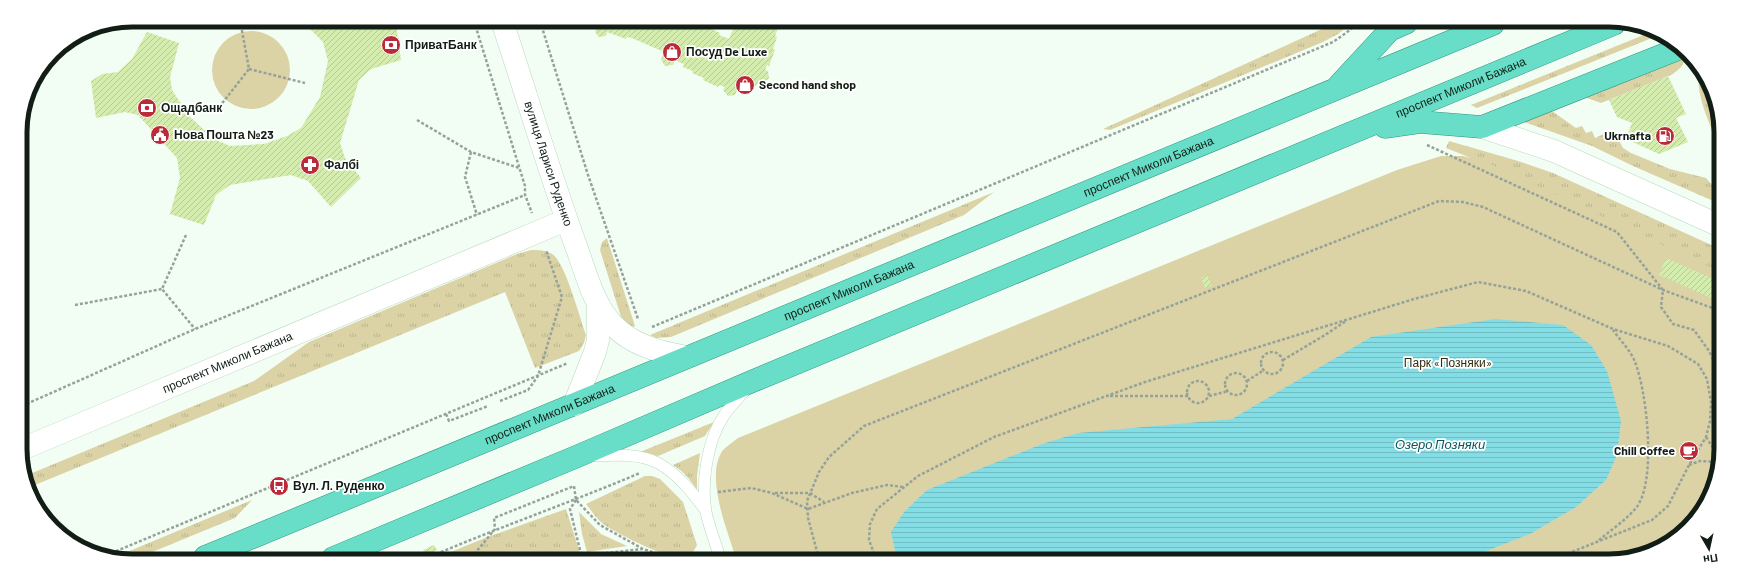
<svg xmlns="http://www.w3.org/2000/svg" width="1741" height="581" viewBox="0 0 1741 581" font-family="Barlow,sans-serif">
	<defs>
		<pattern id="grass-tufts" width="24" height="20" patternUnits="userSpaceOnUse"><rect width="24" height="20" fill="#dbd3a6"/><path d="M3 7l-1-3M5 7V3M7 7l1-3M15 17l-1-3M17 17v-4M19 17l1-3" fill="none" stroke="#bbb58e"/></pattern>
		<pattern id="water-rules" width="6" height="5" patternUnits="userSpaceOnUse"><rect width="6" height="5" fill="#84dde5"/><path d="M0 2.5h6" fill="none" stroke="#71bdc4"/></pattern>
		<pattern id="building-hatch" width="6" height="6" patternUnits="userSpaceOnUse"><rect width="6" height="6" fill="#d4ecad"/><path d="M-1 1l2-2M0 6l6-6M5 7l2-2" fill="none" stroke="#b5ca94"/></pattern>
	</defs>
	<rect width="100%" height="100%" fill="#f2fef4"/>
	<path fill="url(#grass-tufts)" d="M 1335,23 L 1352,23 L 1338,34 L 1323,42 L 1110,130 L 1103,129 Z
		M 1651,32 L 1657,36 L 1477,108 L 1471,105 Z
		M 1685,55 C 1685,65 1679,70 1671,75 L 1601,103 L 1584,97 Z
		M 1700,72 L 1713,98 L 1717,140 C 1709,124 1694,89 1700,72 Z
		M 1552,111 L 1576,128 L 1582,126 L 1586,133 L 1592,131 L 1595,138 L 1606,133 L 1615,133 L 1623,148 L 1631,153 L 1670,169 L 1706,178 L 1718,192 L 1718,203 L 1633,166 L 1592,146 L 1524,122 Z
		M 1449,141 L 1518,161 L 1553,173 L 1718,248 L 1718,281 L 1466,156 L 1446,148 Z
		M 994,192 L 964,215 L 671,337 L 656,338 L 650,335 Z
		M 607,238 L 635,326 L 628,329 L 623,323 L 600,250 L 602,242 Z
		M 531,250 C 538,250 546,250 552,254 C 565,261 580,319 586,335 L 584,343 L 579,351 L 535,368 L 505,292 L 30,487 L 25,476 L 254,381 L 309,342 L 517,254 Z
		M 714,422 L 705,436 L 658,456 L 640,452 Z
		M 700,453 L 697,476 L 697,490 C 690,479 684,472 673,465 Z
		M 645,476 L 652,476 L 660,479 L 683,502 L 697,545 C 694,552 689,558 681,558 C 668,559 613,532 602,523 C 596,518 591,510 586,504 Z
		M 252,500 L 235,518 L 140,557 L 115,557 Z
		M 566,509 L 581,556 L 576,558 L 436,558 L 485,538 Z
		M 579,512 L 601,534 L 627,546 L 587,552 L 582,534 Z"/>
	<path fill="#dbd3a6" d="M212 70a39 39 0 1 1 78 0a39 39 0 1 1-78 0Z
		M 1441,156 L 1463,156 L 1486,162 L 1718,271 L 1717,478 L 1702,511 L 1677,538 L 1616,561 L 736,559 C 728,531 704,476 723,450 C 727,446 733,442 738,438 L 1397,170 Z"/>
	<path fill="url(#water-rules)" d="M 1495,319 L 1563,325 L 1591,345 L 1607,371 L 1621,421 L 1617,455 L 1606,480 L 1576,507 L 1530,534 L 1463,560 L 897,559 L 891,532 L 904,512 L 927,490 L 1042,444 L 1078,433 L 1232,419 L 1371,337 Z"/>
	<path fill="url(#building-hatch)" d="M 312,20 L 350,21 L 368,28 L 396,25 L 401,60 L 371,69 L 359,80 L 340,143 L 345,158 L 361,178 L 331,207 L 308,181 L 291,175 L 230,185 L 216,195 L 204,225 L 170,214 L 180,178 L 177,158 L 138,115 L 125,112 L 96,118 L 91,81 L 102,74 L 118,72 L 132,59 L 147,32 L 179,43 L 170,77 L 172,90 L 189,116 L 214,139 L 230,146 L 264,144 L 287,136 L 301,128 L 320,97 L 328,61 L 323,42 L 306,25 Z
		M 599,21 L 690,21 L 701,26 L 707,23 L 709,28 L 720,33 L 719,35 L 729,39 L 733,29 L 730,28 L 732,22 L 778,22 L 777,26 L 779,26 L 775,36 L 777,37 L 773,49 L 775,50 L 769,66 L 767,65 L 765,70 L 768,71 L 769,78 L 764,83 L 759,81 L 755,87 L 750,90 L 743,92 L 737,90 L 735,95 L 728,96 L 723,90 L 725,87 L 719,85 L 718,87 L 703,80 L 704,78 L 692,73 L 693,71 L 683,67 L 684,64 L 678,62 L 676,57 L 673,65 L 665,66 L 661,60 L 664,52 L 632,38 L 627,37 L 626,39 L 607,32 L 606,36 L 599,37 L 595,32 Z
		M 1668,76 L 1686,114 L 1676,118 L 1688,142 L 1659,154 L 1626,139 L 1632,123 L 1617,117 L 1609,100 Z
		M 1666,258 L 1718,281 L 1718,301 L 1659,275 Z
		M 1207,275 L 1212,285 L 1205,288 L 1201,278 Z
		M 434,545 L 437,550 L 425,555 L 423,550 Z"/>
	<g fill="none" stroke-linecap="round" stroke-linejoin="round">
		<g stroke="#bad8c0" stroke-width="12">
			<path id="service" d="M 593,456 C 613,455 639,453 658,463 C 678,474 693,493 706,511
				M 720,559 C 716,543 709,527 706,512 C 701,483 707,442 723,417 C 729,407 739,398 746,389"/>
		</g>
		<g stroke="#bad8c0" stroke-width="23">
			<g id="minor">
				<path id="s1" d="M 502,21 C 527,96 549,172 576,246 C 586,273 593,304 613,325 C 633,346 660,352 687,357"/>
				<path d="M 574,405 L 595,352 L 598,340 L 598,306"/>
				<path id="s2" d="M 22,449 L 566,220"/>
			</g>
		</g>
		<g stroke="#bad8c0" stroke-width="23">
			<path id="secondary" d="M 1482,127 L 1554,151 L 1718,225"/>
		</g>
		<g stroke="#329580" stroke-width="23">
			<g id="trunk">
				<path d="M 1339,85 L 1390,30 L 1406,23"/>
				<path d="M 1385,127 L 1420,122 L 1482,127 L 1678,49"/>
				<path id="s3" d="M 205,557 L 1493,24"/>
				<path id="s4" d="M 333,558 L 578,456 L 753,381 L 1614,24"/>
			</g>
		</g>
		<path stroke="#96a299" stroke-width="2.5" stroke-dasharray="3 2" stroke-linecap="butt" d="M 474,21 L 525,186 L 525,195 L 532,213
			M 540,21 L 588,175 L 638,319
			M 79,35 L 80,37
			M 249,69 L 305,83
			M 216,111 L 249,69 L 240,20
			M 417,120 L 471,152 L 519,168
			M 1427,145 L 1617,232 L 1663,290 L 1661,307 L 1673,324 L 1694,330 L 1709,351 L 1718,370
			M 471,152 L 465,177 L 477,215
			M 186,235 L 162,289 L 195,329
			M 75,305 L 162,289
			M 652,327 L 1333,42 L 1346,33 L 1358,23
			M1261 363a11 11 0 1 1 22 0a11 11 0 1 1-22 0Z
			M 1283,360 L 1325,335 L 1346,321
			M1225 384a11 11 0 1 1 22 0a11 11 0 1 1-22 0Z
			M 1247,381 L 1264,370
			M1187 392a11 11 0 1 1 22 0a11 11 0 1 1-22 0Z
			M 1110,396 L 1188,396
			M 1209,396 L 1228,391
			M 500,401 L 528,390 L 538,376 L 562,297 L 546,250
			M 22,406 L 195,329 L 525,195
			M 446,414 L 449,421 L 488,406
			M 1706,437 L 1717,454
			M 1689,465 L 1700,461 L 1717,462
			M 718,492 L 751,488 L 772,493 L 808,509 L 852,493 L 887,485 L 903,487
			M 775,493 L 810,493 L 824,502
			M 576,500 L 570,509 L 582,558
			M 1599,540 C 1611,530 1626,520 1636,508 C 1657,482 1647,392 1635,362 C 1631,351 1620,340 1613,330
			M 102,557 L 568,363
			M 427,558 C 497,528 569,503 640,473
			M 471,558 L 495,529 L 494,518 L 574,486 L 576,500 L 600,525 L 643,549 L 671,558
			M 576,558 L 581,556 L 642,549
			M 819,559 L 808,518 L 807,501 L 819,472 L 829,457 L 864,426 L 1439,201 L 1463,202 L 1483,207 L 1663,290 L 1718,310
			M 876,559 L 869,540 L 870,524 L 877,509 L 918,476 L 994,437 L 1145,382 L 1414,299 L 1478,282 L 1526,291 L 1613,329 L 1668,346 L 1698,364 L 1707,379 L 1711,402 L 1710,421 L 1706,437 L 1689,465 L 1668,506 L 1652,520 L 1549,561"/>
		<use href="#service" stroke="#fff" stroke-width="11"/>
		<use href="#minor" stroke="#fff" stroke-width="22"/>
		<use href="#secondary" stroke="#fff" stroke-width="22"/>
		<use href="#trunk" stroke="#68dec8" stroke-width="22"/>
	</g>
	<defs>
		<g id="bank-disc" transform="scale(1)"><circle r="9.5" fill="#bb2a39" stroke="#fff"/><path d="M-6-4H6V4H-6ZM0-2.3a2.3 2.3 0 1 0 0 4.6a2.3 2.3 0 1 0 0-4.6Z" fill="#fff"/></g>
		<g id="shop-disc" transform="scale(1)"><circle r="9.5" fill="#bb2a39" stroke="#fff"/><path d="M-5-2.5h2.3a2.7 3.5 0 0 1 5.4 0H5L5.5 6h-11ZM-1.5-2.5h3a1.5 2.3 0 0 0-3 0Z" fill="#fff"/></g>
		<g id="civic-disc" transform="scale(1)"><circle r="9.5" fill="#bb2a39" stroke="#fff"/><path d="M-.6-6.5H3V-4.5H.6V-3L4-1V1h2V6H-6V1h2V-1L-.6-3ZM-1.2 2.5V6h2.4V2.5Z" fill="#fff"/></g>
		<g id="fuel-disc" transform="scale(1)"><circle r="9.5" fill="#bb2a39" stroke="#fff"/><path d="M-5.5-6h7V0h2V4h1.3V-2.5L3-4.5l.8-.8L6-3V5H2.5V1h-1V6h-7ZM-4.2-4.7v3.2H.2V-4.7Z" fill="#fff"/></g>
		<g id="pharmacy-disc" transform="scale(1)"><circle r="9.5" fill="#bb2a39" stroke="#fff"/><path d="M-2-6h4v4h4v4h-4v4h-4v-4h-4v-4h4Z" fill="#fff"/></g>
		<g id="cafe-disc" transform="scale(1)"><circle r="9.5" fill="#bb2a39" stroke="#fff"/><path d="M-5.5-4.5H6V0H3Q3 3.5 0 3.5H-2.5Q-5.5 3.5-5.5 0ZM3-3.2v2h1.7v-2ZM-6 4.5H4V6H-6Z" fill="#fff"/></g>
		<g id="bus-disc" transform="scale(1)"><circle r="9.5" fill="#bb2a39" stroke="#fff"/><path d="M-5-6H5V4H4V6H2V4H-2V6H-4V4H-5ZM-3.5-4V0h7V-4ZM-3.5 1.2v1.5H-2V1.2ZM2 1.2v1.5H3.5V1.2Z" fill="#fff"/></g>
	</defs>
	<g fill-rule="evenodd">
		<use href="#bank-disc" x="391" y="45"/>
		<use href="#shop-disc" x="672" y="52"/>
		<use href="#shop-disc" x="745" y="85"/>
		<use href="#bank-disc" x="147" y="108"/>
		<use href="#civic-disc" x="160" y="135"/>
		<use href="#fuel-disc" x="1665" y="136"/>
		<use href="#pharmacy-disc" x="310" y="165"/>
		<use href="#cafe-disc" x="1689" y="451"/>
		<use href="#bus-disc" x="279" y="486"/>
	</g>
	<g text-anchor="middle" stroke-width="3.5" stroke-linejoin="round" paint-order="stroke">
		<g font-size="12" font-weight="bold" fill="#121d15" stroke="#fff" text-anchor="start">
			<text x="405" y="49">ПриватБанк</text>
			<text x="686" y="56">Посуд De Luxe</text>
			<text x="759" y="89">Second hand shop</text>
			<text x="161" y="112">Ощадбанк</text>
			<text x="174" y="139">Нова Пошта №23</text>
			<text x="1651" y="140" text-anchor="end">Ukrnafta</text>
			<text x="324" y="169">Фалбі</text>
			<text x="1675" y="455" text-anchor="end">Chill Coffee</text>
			<text x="293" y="490">Вул. Л. Руденко</text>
		</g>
		<g font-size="12" fill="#121d15" stroke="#fff">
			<text dy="4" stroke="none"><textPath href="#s4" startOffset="1222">проспект Миколи Бажана</textPath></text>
			<text dy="4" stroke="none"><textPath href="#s1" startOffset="150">вулиця Лариси Руденко</textPath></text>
			<text dy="4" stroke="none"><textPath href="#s3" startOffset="1021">проспект Миколи Бажана</textPath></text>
			<text dy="4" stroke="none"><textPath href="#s3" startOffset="697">проспект Миколи Бажана</textPath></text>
			<text dy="4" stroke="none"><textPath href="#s2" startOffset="223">проспект Миколи Бажана</textPath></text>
			<text dy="4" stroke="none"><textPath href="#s3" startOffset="373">проспект Миколи Бажана</textPath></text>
		</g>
		<g font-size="12" fill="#322c0e" stroke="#fff">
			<text x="1448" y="367">Парк «Позняки»</text>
		</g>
		<g font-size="13" font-style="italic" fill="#08595f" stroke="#fff">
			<text x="1440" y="449">Озеро Позняки</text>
		</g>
	</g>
	<path d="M0 0H1741V581H0ZM132 27H1609A105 105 0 0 1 1714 132V449A105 105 0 0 1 1609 554H132A105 105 0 0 1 27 449V132A105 105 0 0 1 132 27Z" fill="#fff" fill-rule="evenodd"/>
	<path fill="none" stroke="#121d15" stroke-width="5" d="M132 27H1609A105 105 0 0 1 1714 132V449A105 105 0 0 1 1609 554H132A105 105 0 0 1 27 449V132A105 105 0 0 1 132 27Z"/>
	<g transform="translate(1709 549) rotate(171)" stroke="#ffffff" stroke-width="3" paint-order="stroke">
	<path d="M0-3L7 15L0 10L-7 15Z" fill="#121d15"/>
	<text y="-6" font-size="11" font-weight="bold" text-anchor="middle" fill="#121d15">Пн</text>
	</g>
</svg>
